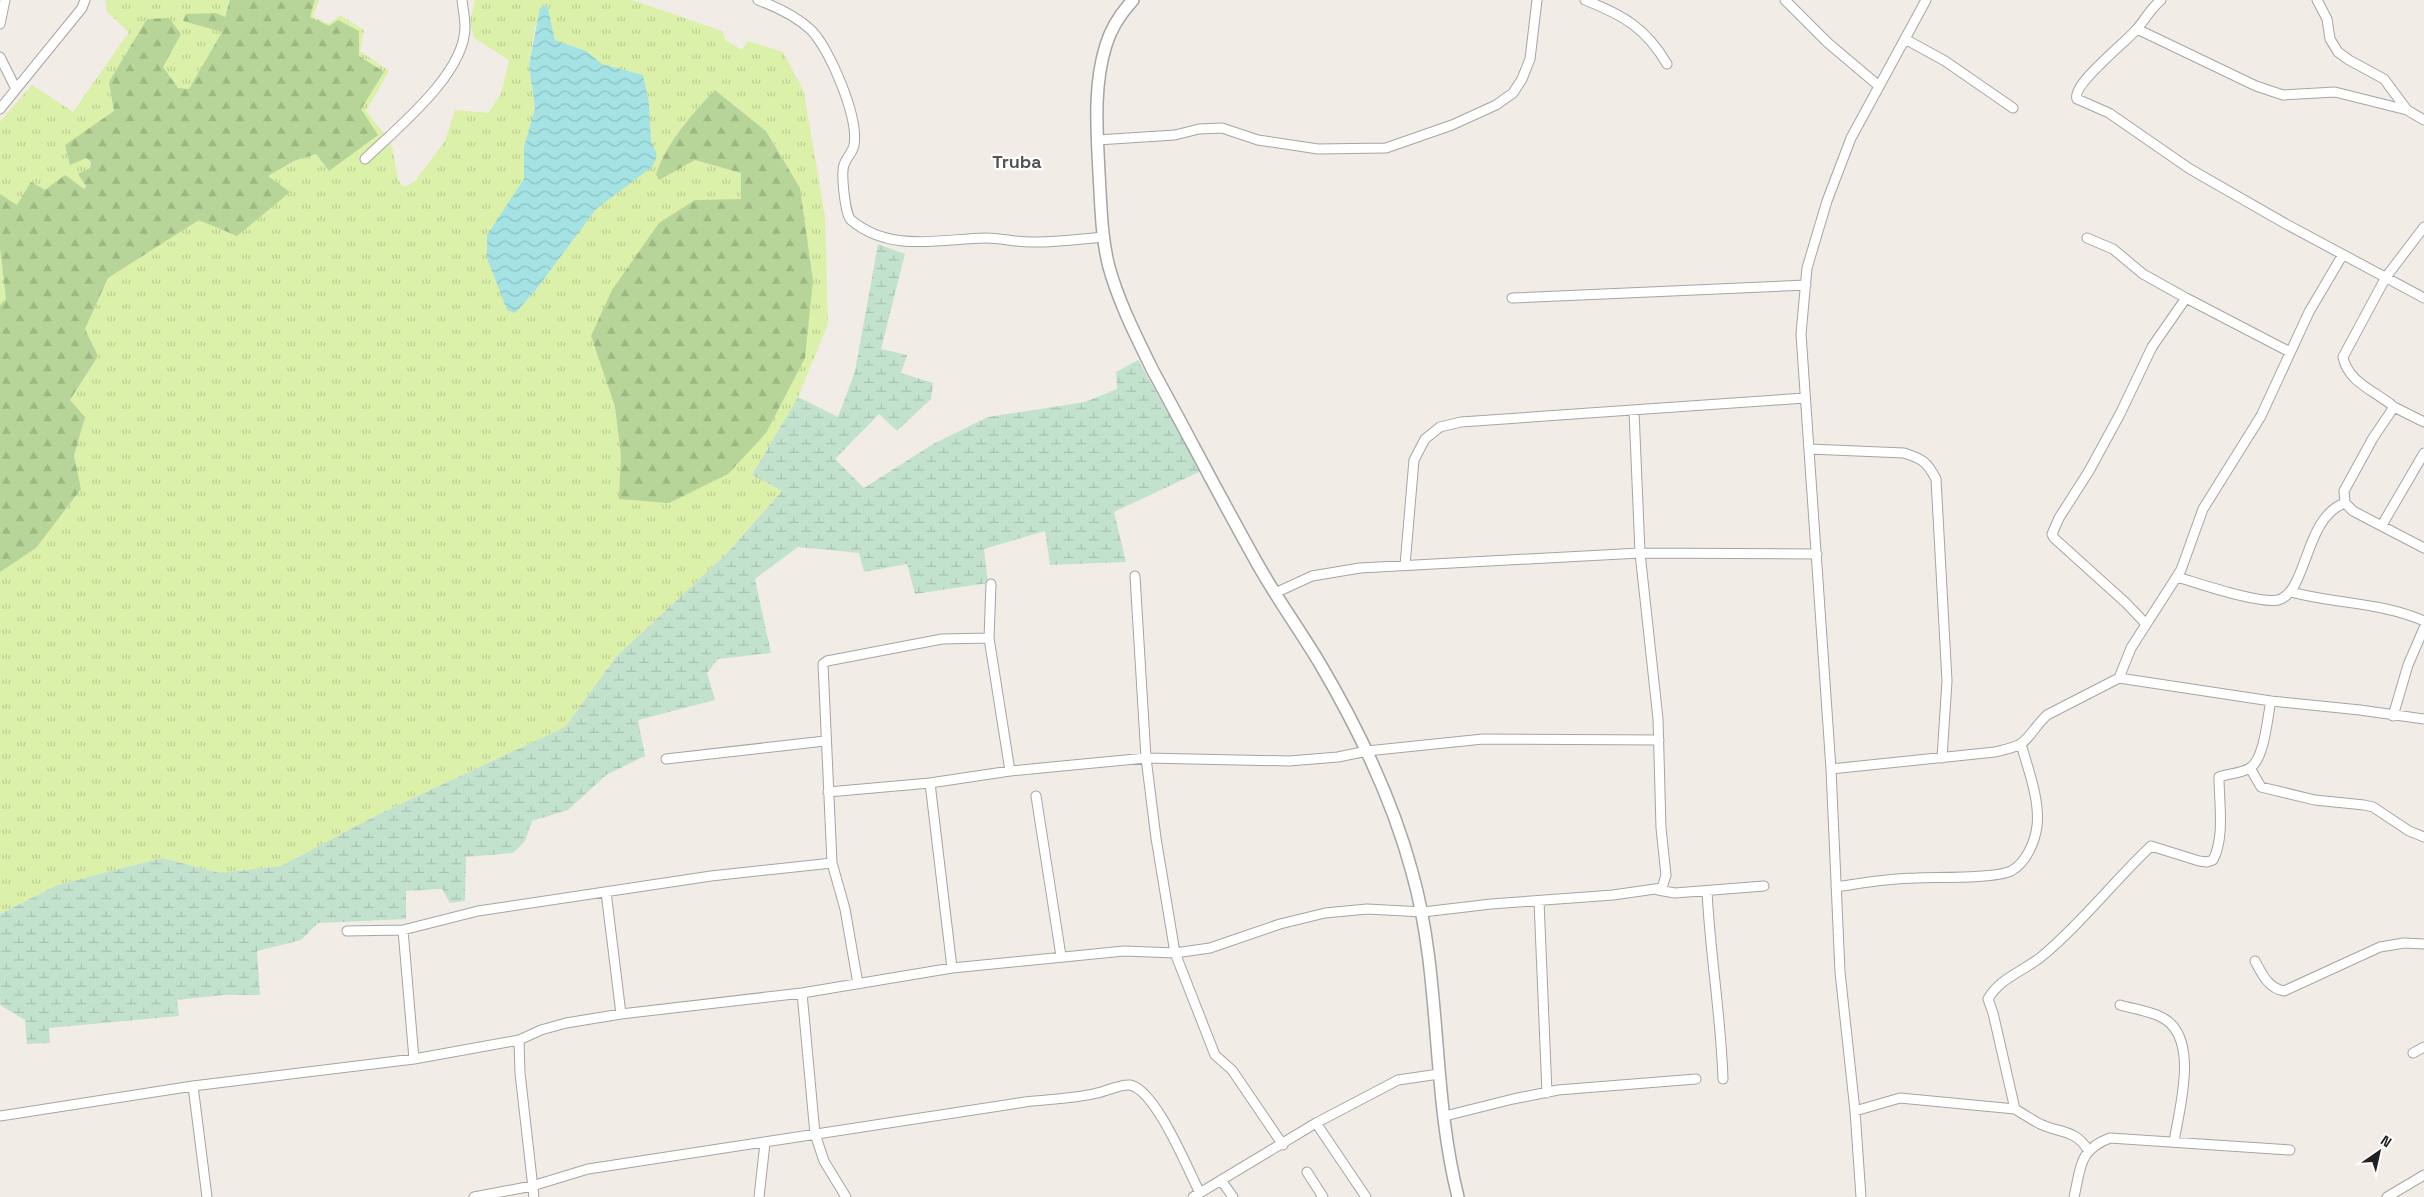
<svg xmlns="http://www.w3.org/2000/svg" width="2424" height="1197" viewBox="0 0 2424 1197" font-family="'Space Grotesk',sans-serif">
	<defs>
		<pattern id="grass-tufts" width="24" height="20" patternUnits="userSpaceOnUse" patternTransform="scale(1.25)"><rect width="24" height="20" fill="#dbf0a9"/><path d="M3 7l-1-3M5 7V3M7 7l1-3M15 17l-1-3M17 17v-4M19 17l1-3" fill="none" stroke="#bcce91"/></pattern>
		<pattern id="forest-firs" width="22" height="20" patternUnits="userSpaceOnUse" patternTransform="scale(1.25)"><rect width="22" height="20" fill="#b7d598"/><path d="M5 1l3.5 6h-7zM16 11l3.5 6h-7z" fill="#9db783"/></pattern>
		<pattern id="wetland-marsh" width="20" height="14" patternUnits="userSpaceOnUse" patternTransform="scale(1.25)"><rect width="20" height="14" fill="#c3e2cd"/><path d="M1 5h8M5 5V1M11 12h8M15 12V8" fill="none" stroke="#a7c2b0"/></pattern>
		<pattern id="water-waves" width="16" height="10" patternUnits="userSpaceOnUse" patternTransform="scale(1.25)"><rect width="16" height="10" fill="#a4e2e3"/><path d="M0 5q4-4 8 0t8 0" fill="none" stroke="#8dc2c2"/></pattern>
	</defs>
	<rect width="100%" height="100%" fill="#f2ece7"/>
	<path fill="url(#grass-tufts)" fill-rule="evenodd" d="M 105,0 L 230,0 L 225,18 L 186,14 L 184,21 L 222,32 L 189,90 L 178,88 L 163,67 L 114,111 L 65,146 L 91,162 L 84,189 L 45,190 L 17,206 L 0,194 L 0,122 L 32,85 L 73,112 L 129,32 L 107,12 Z
		M 315,0 L 319,0 L 313,17 L 329,24 L 340,15 L 364,30 L 360,51 L 389,71 L 366,111 L 391,142 L 398,180 L 404,187 L 415,181 L 445,141 L 455,110 L 488,113 L 501,94 L 509,60 L 474,38 L 470,22 L 475,0 L 632,0 L 722,31 L 726,41 L 742,50 L 748,41 L 783,52 L 804,92 L 825,217 L 828,324 L 798,397 L 752,475 L 782,491 L 727,553 L 616,657 L 565,727 L 379,814 L 281,866 L 220,873 L 162,858 L 57,885 L 0,914 L 0,572 L 36,548 L 81,489 L 74,456 L 85,417 L 70,400 L 98,356 L 85,329 L 108,278 L 199,220 L 290,192 L 267,176 L 294,161 L 316,154 L 329,171 L 360,109 L 384,72 L 359,56 L 329,27 L 309,17 ZM 549,14 L 555,40 L 586,51 L 602,64 L 643,75 L 649,102 L 651,140 L 657,156 L 619,191 L 596,209 L 535,291 L 515,313 L 513,199 L 524,179 L 524,147 L 535,108 L 529,65 L 535,26 ZM 715,90 L 766,131 L 800,188 L 813,280 L 620,499 L 621,456 L 615,407 L 591,336 L 695,200 L 741,199 L 741,173 L 695,160 L 656,174 C 668,141 691,115 715,90 Z
		M 0,249 L 6,299 L 0,305 Z"/>
	<path fill="url(#forest-firs)" d="M 230,0 L 315,0 L 310,17 L 329,26 L 338,20 L 359,31 L 359,56 L 384,72 L 361,109 L 378,135 L 329,171 L 316,154 L 294,161 L 268,176 L 290,192 L 237,236 L 199,220 L 108,278 L 85,329 L 98,356 L 70,400 L 85,417 L 74,456 L 81,489 L 36,548 L 0,572 L 0,305 L 6,299 L 0,249 L 0,194 L 17,205 L 31,182 L 45,190 L 65,175 L 84,189 L 86,186 L 78,174 L 90,168 L 91,162 L 86,158 L 70,165 L 65,145 L 114,111 L 109,82 L 147,19 L 169,18 L 181,34 L 163,67 L 178,88 L 189,89 L 222,32 L 183,21 L 186,14 L 216,13 L 225,17 Z
		M 715,90 L 766,131 L 800,188 L 813,280 L 805,358 L 766,433 L 728,474 L 669,503 L 619,499 L 621,456 L 615,407 L 591,336 L 612,290 L 659,223 L 695,200 L 741,199 L 741,173 L 695,160 L 659,180 L 656,174 C 668,141 691,115 715,90 Z"/>
	<path fill="url(#wetland-marsh)" d="M 878,244 L 905,254 L 881,349 L 907,355 L 901,373 L 933,383 L 931,399 L 897,431 L 879,414 L 835,459 L 864,488 L 933,444 L 988,417 L 1085,402 L 1117,389 L 1116,372 L 1138,360 L 1201,471 L 1114,512 L 1126,562 L 1050,565 L 1045,531 L 984,549 L 988,583 L 915,594 L 907,564 L 864,572 L 859,553 L 798,547 L 755,579 L 771,653 L 718,659 L 707,673 L 715,700 L 638,720 L 645,756 L 606,775 L 568,810 L 532,821 L 525,841 L 513,853 L 466,857 L 465,901 L 450,903 L 442,889 L 406,891 L 406,919 L 318,923 L 301,940 L 257,951 L 260,995 L 223,995 L 177,1000 L 179,1016 L 49,1028 L 50,1043 L 27,1044 L 25,1020 L 0,1005 L 0,914 L 57,885 L 162,858 L 220,873 L 281,866 L 379,814 L 565,727 L 616,657 L 727,553 L 782,491 L 752,475 L 798,397 L 838,417 L 855,371 Z"/>
	<path fill="url(#water-waves)" d="M 547,5 L 555,40 L 586,51 L 602,64 L 643,75 L 649,102 L 651,140 L 657,156 L 652,167 L 596,209 L 535,291 L 515,313 L 507,310 L 487,258 L 487,235 L 524,179 L 524,147 L 535,108 L 529,65 L 540,8 Z"/>
	<g fill="none" stroke-linecap="round" stroke-linejoin="round">
		<g stroke="#a5a5a5" stroke-width="11">
			<path id="minor" d="M 758,0 C 777,7 796,16 811,30 C 830,49 859,118 854,145 C 853,152 846,158 844,165 C 841,173 845,215 851,220 C 890,253 940,239 986,238 C 1002,238 1018,243 1035,242 C 1057,242 1080,239 1103,237
				M 1585,0 C 1623,15 1646,28 1667,64
				M 1785,0 L 1828,43 L 1879,86
				M 2161,0 C 2150,9 2145,20 2136,30 C 2126,42 2071,85 2077,99 L 2109,113 L 2190,169 L 2286,224 L 2424,298
				M 2317,0 L 2327,19 L 2330,39 L 2338,52 L 2349,60 L 2384,79 L 2407,110 L 2424,120
				M 0,24 L 5,0
				M 2137,29 L 2256,86 L 2283,95 L 2335,92 L 2407,110
				M 1905,39 L 1945,61 L 2013,108
				M 0,57 L 16,89
				M 0,109 L 82,8 L 85,0
				M 1097,140 L 1175,135 L 1199,129 L 1222,128 L 1258,140 L 1318,149 L 1386,148 L 1452,125 L 1496,105 L 1513,93 L 1522,79 L 1530,59 L 1537,0
				M 365,159 C 397,128 465,74 465,27 C 465,18 463,9 462,0
				M 2424,227 L 2386,277 L 2343,357 C 2348,383 2376,391 2394,407 L 2373,438 L 2344,491 L 2345,503 L 2353,511 L 2424,548
				M 2087,238 L 2113,249 L 2143,274 L 2186,298 L 2152,347 L 2120,414 L 2089,471 L 2059,518 L 2052,534 L 2054,538 L 2126,603 L 2146,624
				M 1512,298 L 1806,285
				M 2186,298 L 2290,352
				M 2394,407 L 2424,422
				M 1809,449 L 1904,453 C 1923,459 1927,462 1936,479 L 1947,681 L 1942,758
				M 2382,525 L 2424,453
				M 1405,565 L 1414,460 L 1425,439 L 1440,427 L 1461,422 L 1805,398
				M 1135,576 L 1146,758 L 1156,838 L 1175,953 L 1215,1055 L 1232,1070 L 1283,1145
				M 2177,577 C 2198,583 2258,604 2278,600 C 2308,592 2304,517 2345,503
				M 991,584 L 989,638 L 1010,771
				M 2291,592 C 2336,604 2381,602 2424,621
				M 1275,593 L 1312,576 L 1360,568 L 1640,553 L 1817,554
				M 2119,678 L 2131,648 L 2181,570 L 2203,509 L 2261,416 L 2309,312 L 2342,256
				M 2393,716 L 2408,665 L 2424,628
				M 666,759 L 825,741
				M 2250,768 L 2261,787 L 2315,800 L 2364,805 L 2373,807 L 2409,831 L 2424,837
				M 1831,769 L 1995,752 C 2003,750 2015,748 2022,743 C 2031,736 2037,724 2047,715 L 2119,678 L 2271,701 L 2360,710 L 2424,719
				M 930,783 L 952,968
				M 828,792 L 930,783 L 1010,771 L 1146,758 L 1289,761 L 1338,757 L 1367,751 L 1483,739 L 1659,740
				M 1036,796 L 1061,956
				M 1836,887 C 1863,883 1889,878 1916,878 C 1936,877 1994,879 2011,871 C 2026,863 2035,842 2037,826 C 2040,800 2028,769 2021,744
				M 1658,890 L 1675,893 L 1764,886
				M 1707,891 C 1710,954 1721,1016 1723,1079
				M 606,892 L 621,1014
				M 1539,901 L 1547,1093
				M 403,930 L 414,1059
				M 347,931 L 403,930 L 478,911 L 711,876 L 832,863
				M 2255,961 C 2262,974 2268,988 2284,991 L 2380,947 L 2404,943 L 2424,944
				M 858,984 L 845,909 L 832,863 L 823,664 L 827,661 L 942,639 L 989,638
				M 802,993 L 815,1134 L 824,1161 L 846,1197
				M 2120,1005 C 2134,1009 2149,1011 2161,1017 C 2201,1036 2179,1109 2174,1142
				M 2413,1053 L 2424,1047
				M 193,1086 L 207,1197
				M 2015,1109 C 2023,1114 2031,1119 2040,1124 C 2059,1133 2075,1129 2088,1150
				M 1855,1111 L 1900,1098 L 2015,1109 L 1993,1013 L 1988,999 C 2000,978 2022,972 2041,957 C 2081,924 2113,882 2151,846 L 2199,861 L 2207,862 L 2213,860 C 2225,837 2219,803 2219,777 C 2228,774 2242,773 2250,768 C 2265,758 2267,718 2271,701
				M 0,1116 L 193,1086 L 414,1059 L 519,1040
				M 1445,1116 L 1513,1099 L 1558,1090 L 1696,1079
				M 1316,1123 L 1366,1197
				M 1307,1172 L 1323,1197
				M 1221,1180 L 1233,1197
				M 474,1197 L 532,1186 L 588,1169 L 1025,1102 C 1048,1099 1074,1099 1097,1093 C 1107,1091 1120,1084 1130,1085 C 1156,1090 1188,1170 1200,1193
				M 534,1197 L 520,1073 L 519,1040 L 541,1030 L 566,1023 L 621,1014 L 802,993 L 952,968 L 1124,951 L 1175,953 L 1210,948 L 1280,924 L 1325,913 L 1367,909 L 1423,912 L 1491,904 L 1613,895 L 1662,888 L 1666,875 L 1661,828 L 1658,719 L 1640,553 L 1634,411
				M 759,1197 L 765,1143
				M 1193,1197 L 1316,1123 L 1398,1080 L 1439,1074
				M 1861,1197 L 1855,1111 L 1840,972 L 1831,769 L 1801,334 L 1807,268 L 1827,201 L 1851,138 L 1926,0
				M 2074,1197 C 2081,1168 2078,1150 2110,1138 L 2290,1150
				M 2387,1197 L 2424,1175"/>
		</g>
		<g stroke="#a5a5a5" stroke-width="14">
			<path id="tertiary" d="M 1133,0 C 1121,13 1111,28 1106,45 C 1093,86 1097,131 1099,173 C 1101,205 1101,236 1109,267 C 1119,303 1136,336 1152,369 C 1187,433 1221,499 1257,563 C 1276,597 1299,629 1319,662 C 1358,728 1392,798 1412,872 C 1442,978 1431,1090 1458,1197"/>
		</g>
		<use href="#minor" stroke="#fff" stroke-width="9"/>
		<use href="#tertiary" stroke="#fff" stroke-width="11"/>
	</g>
	<g text-anchor="middle" stroke-width="4.5" stroke-linejoin="round" paint-order="stroke">
		<g font-size="18" font-weight="bold" fill="#545454" stroke="#fff">
			<text x="1017" y="168">Truba</text>
		</g>
	</g>
	<g transform="translate(2379 1152) rotate(34)" stroke="#ffffff" stroke-width="4" paint-order="stroke">
	<path d="M0-4L9 19L0 12L-9 19Z" fill="#212121"/>
	<text y="-8" font-size="14" font-weight="bold" text-anchor="middle" fill="#212121">N</text>
	</g>
</svg>
